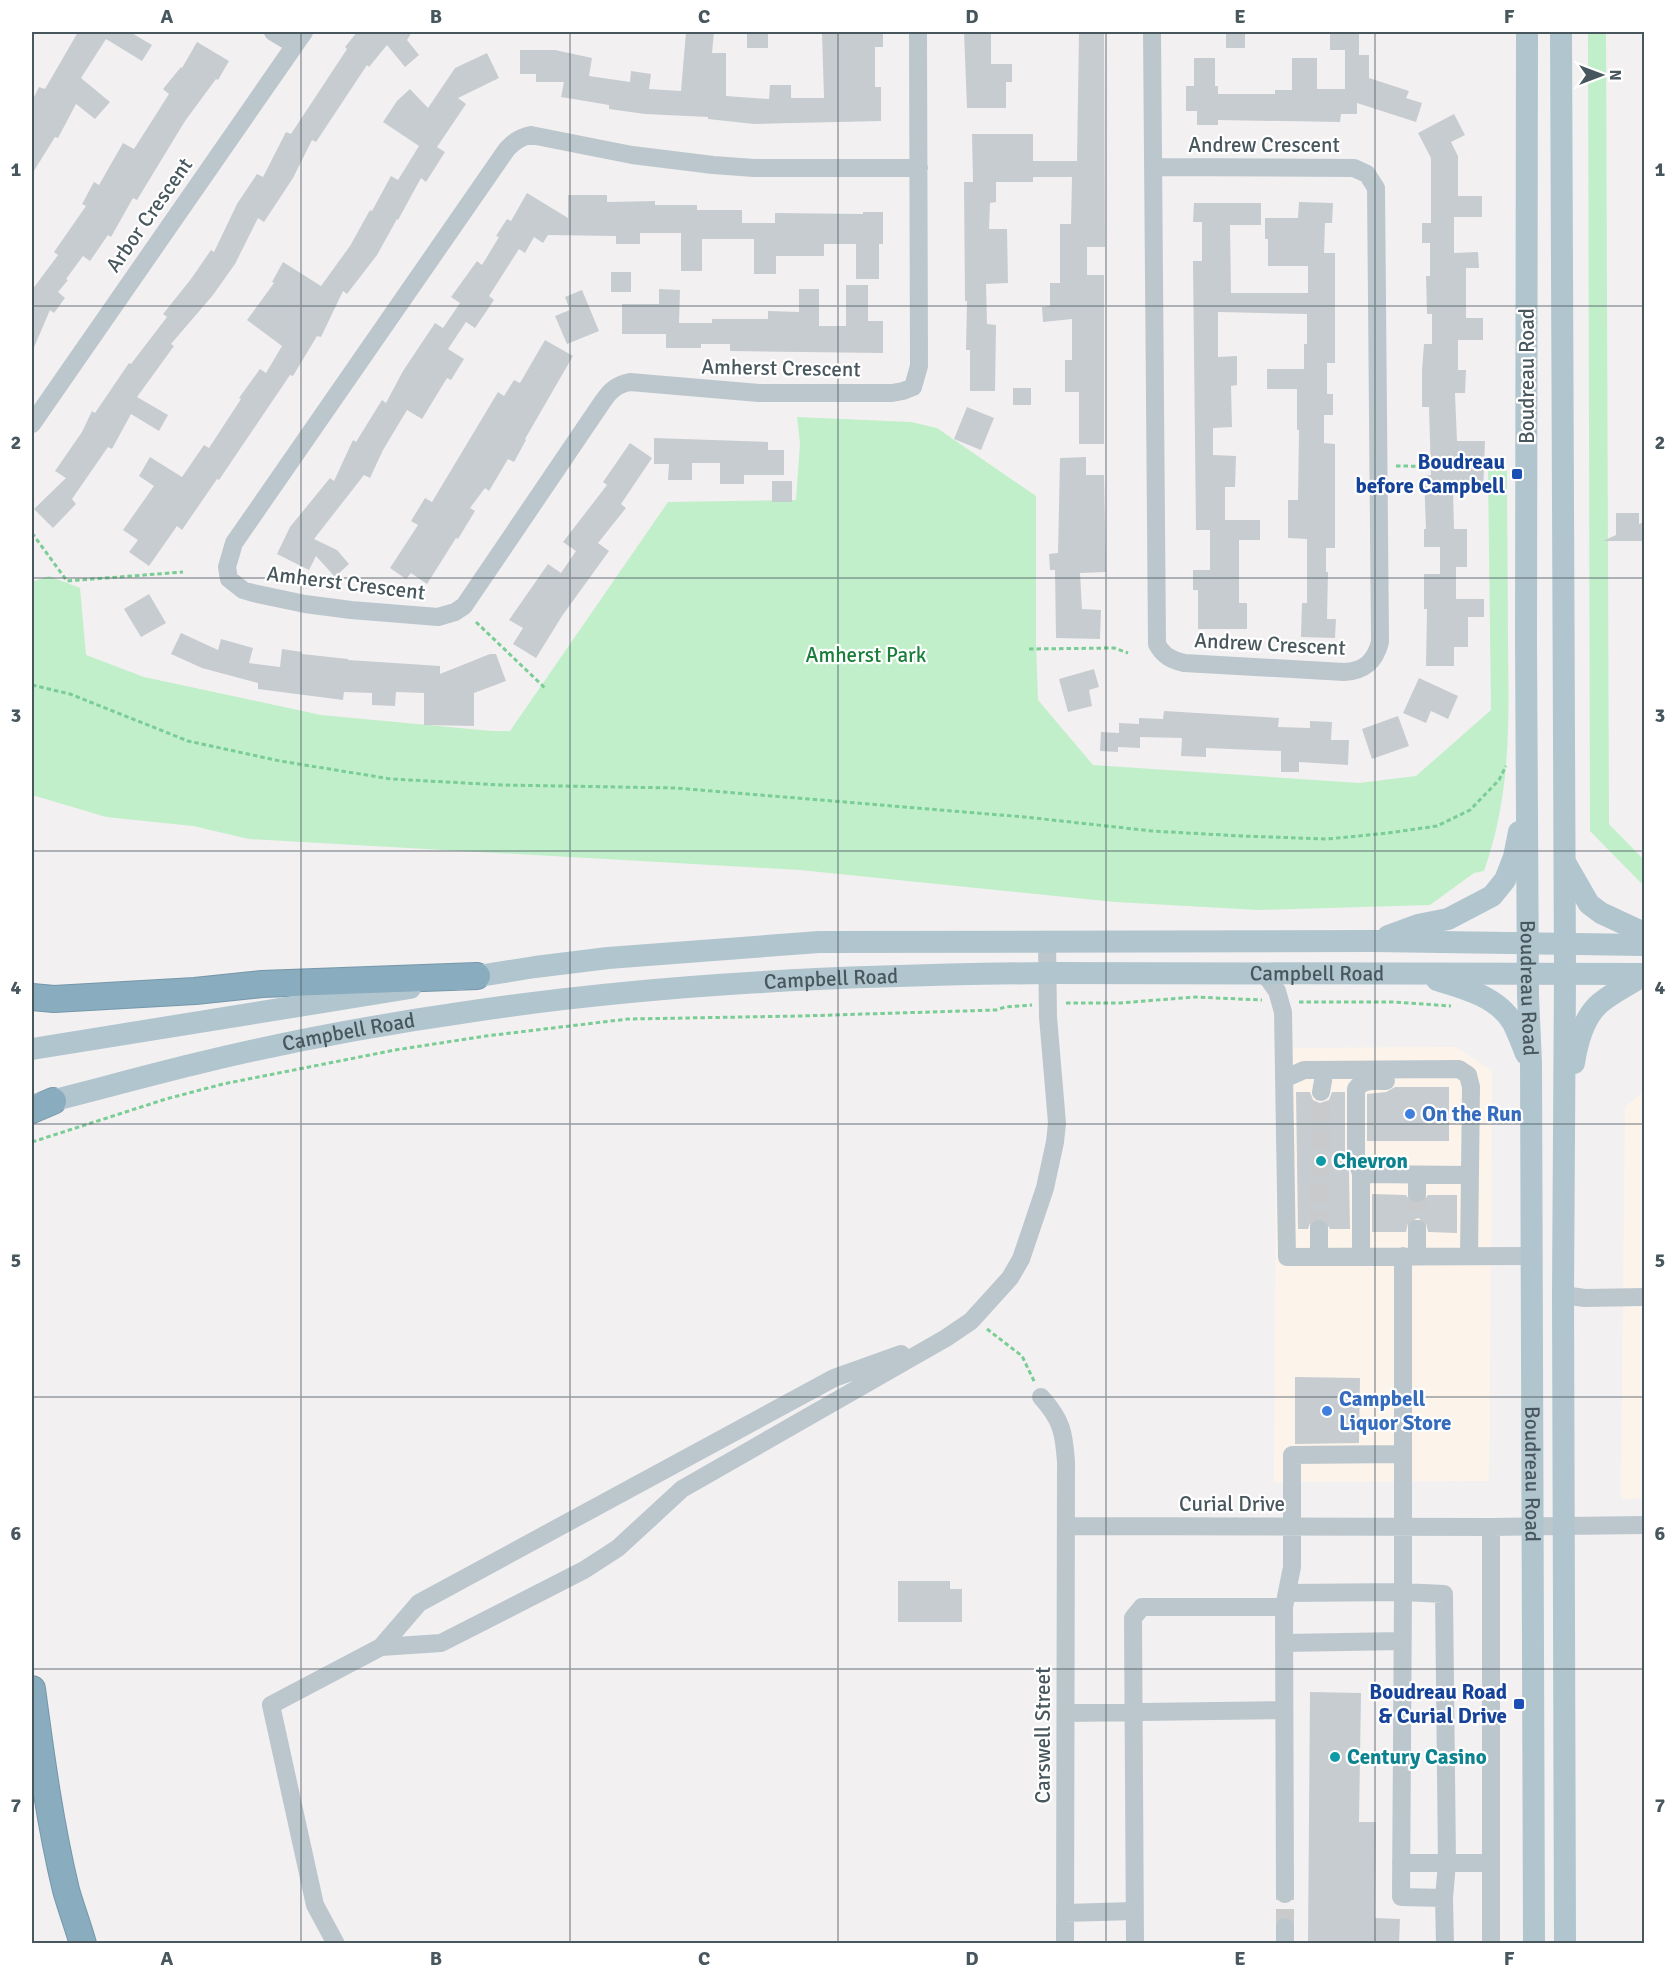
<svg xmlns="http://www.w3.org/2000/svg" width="1676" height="1975" viewBox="0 0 1676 1975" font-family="Signika,sans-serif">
	<rect width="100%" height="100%" fill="#f3f0f1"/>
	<path fill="#fcf4eb" d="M 1456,1047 L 1492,1071 L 1489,1481 L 1274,1482 L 1277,1048 Z
		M 1644,1091 L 1644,1498 L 1621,1499 L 1625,1107 Z"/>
	<path fill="#c0efca" d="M 1588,32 L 1606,32 L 1609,824 L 1644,860 L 1644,886 L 1590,831 Z
		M 797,417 L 911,422 L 937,428 L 1036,496 L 1036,641 L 1038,700 L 1093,765 L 1359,783 L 1416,776 L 1491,710 L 1488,470 L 1507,471 C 1507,529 1508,587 1508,645 C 1509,724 1511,795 1484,871 L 1474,873 L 1430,905 L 1258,910 L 1115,902 L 800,870 L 249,839 L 193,826 L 106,817 L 32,795 L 32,582 L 49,576 L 80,588 L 86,655 L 144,677 L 321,715 L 492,731 L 510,731 L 668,502 L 796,500 L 800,443 Z"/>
	<path fill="#c7ccd0" d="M 78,32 L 130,32 L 152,45 L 142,61 L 106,39 L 81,78 L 110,102 L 95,119 L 76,104 L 58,138 L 55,137 L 32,174 L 32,101 L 39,87 L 45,89 Z
		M 357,32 L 412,32 L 407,40 L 419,55 L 405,67 L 387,45 L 369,67 L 367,65 L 316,142 L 312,140 L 293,178 L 264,222 L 258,218 L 235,264 L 213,295 L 171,344 L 174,346 L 137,397 L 168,415 L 159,431 L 131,414 L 112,449 L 108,447 L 72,499 L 76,504 L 53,528 L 34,509 L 66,478 L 55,471 L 82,432 L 92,411 L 95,413 L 129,363 L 131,364 L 167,317 L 163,314 L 191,279 L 211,250 L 214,252 L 237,204 L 257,174 L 263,177 L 286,132 L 291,134 L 347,49 L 345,47 Z
		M 686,32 L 714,32 L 712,53 L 726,53 L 726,96 L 769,99 L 770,85 L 791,85 L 791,98 L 824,98 L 822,32 L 883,32 L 883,47 L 875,47 L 875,87 L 881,87 L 881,121 L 754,124 L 708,119 L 708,117 L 645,114 L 609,109 L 609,105 L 561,97 L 564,82 L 536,82 L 536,74 L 520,74 L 520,50 L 555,50 L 592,58 L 589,76 L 630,82 L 631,71 L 651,74 L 649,89 L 681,91 Z
		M 747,32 L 768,32 L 768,48 L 747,48 Z
		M 964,32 L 991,32 L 991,64 L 1012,64 L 1012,82 L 1006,82 L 1006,108 L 967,108 Z
		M 1079,32 L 1104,32 L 1105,247 L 1087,247 L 1087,275 L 1104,275 L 1104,444 L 1079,444 L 1079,392 L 1065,392 L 1065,360 L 1072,360 L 1072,319 L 1043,322 L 1042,307 L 1050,306 L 1050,283 L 1060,283 L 1060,224 L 1071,224 L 1072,177 L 1033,177 L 1033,182 L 996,182 L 996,202 L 990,203 L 989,229 L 1007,229 L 1008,283 L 986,284 L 987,324 L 996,325 L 995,391 L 970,391 L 970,350 L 966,350 L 967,301 L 965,301 L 964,182 L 973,182 L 972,134 L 1033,134 L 1033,161 L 1077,161 Z
		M 1226,32 L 1245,32 L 1245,48 L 1226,48 Z
		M 1330,32 L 1359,32 L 1359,55 L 1369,55 L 1369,78 L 1409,91 L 1406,98 L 1422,103 L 1416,122 L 1357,103 L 1357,114 L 1341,114 L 1340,122 L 1218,120 L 1218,125 L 1197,125 L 1197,111 L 1186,111 L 1186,86 L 1194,86 L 1194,58 L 1215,58 L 1215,86 L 1218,86 L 1218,94 L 1275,94 L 1275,90 L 1292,90 L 1292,58 L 1317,58 L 1317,89 L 1345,89 L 1345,50 L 1330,50 Z
		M 197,42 L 229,61 L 218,80 L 216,79 L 185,121 L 137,200 L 133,198 L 111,237 L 108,235 L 90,261 L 83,256 L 66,279 L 68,280 L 58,292 L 65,298 L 54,313 L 50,310 L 32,352 L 32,290 L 58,255 L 54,252 L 86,206 L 82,204 L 94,182 L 99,185 L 123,143 L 134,149 L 169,94 L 163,89 L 181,67 L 182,68 Z
		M 487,53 L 499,78 L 458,98 L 466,104 L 437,147 L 445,152 L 426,182 L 421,178 L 398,220 L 397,219 L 377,255 L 347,294 L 343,291 L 321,337 L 317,336 L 293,376 L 290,375 L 219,480 L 217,479 L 182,530 L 177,526 L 149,566 L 129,552 L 138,540 L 123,530 L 154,486 L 139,476 L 150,457 L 182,477 L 204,445 L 209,448 L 241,399 L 239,398 L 260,369 L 266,373 L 282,346 L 247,320 L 274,283 L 272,282 L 283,262 L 321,286 L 350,246 L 370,210 L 372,211 L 391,176 L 398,180 L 419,146 L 383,122 L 397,101 L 410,89 L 428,108 L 455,68 Z
		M 1454,114 L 1465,135 L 1451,142 L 1458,156 L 1458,196 L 1482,196 L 1482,217 L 1454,217 L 1454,253 L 1478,252 L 1479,268 L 1466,268 L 1466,318 L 1483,318 L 1483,340 L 1458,340 L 1458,370 L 1466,370 L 1465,393 L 1455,393 L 1457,441 L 1485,441 L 1483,492 L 1453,492 L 1454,529 L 1467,529 L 1467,567 L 1456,567 L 1456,599 L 1484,599 L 1484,617 L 1468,617 L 1468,647 L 1454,647 L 1454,666 L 1426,666 L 1427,609 L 1424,609 L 1424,574 L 1440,574 L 1440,547 L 1424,547 L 1424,529 L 1426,529 L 1424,476 L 1431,475 L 1429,407 L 1422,407 L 1422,370 L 1424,344 L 1432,344 L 1432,314 L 1427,314 L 1426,276 L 1430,276 L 1430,243 L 1422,243 L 1422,223 L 1431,223 L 1431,158 L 1418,133 Z
		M 527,193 L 568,218 L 568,195 L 607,195 L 607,202 L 655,201 L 655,205 L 697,205 L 697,210 L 742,210 L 742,223 L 775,223 L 775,213 L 863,214 L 863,212 L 883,212 L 883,244 L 879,244 L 879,279 L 856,279 L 856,244 L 824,244 L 824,256 L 776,256 L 776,274 L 754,274 L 754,239 L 702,239 L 702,271 L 681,271 L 681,233 L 640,233 L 640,244 L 616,244 L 616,236 L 548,235 L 543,243 L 534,237 L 525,253 L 519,249 L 489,296 L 494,300 L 475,328 L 466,322 L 448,349 L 464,359 L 451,380 L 447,378 L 422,419 L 407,410 L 383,450 L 370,478 L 364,475 L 314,539 L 337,550 L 349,564 L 335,577 L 316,556 L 309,570 L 277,554 L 290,527 L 330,478 L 334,481 L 353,440 L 356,442 L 382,400 L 386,403 L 403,371 L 435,323 L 443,328 L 460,303 L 451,297 L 477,261 L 482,265 L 499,237 L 496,236 L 507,219 L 511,221 Z
		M 1299,202 L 1333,203 L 1332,223 L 1325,223 L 1324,253 L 1335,253 L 1335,363 L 1327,363 L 1327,394 L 1333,394 L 1333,415 L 1324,415 L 1324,443 L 1335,444 L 1335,548 L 1326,548 L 1326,572 L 1328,572 L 1327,619 L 1336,619 L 1335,638 L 1301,637 L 1302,603 L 1307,603 L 1307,539 L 1288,538 L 1288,500 L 1298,500 L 1299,430 L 1297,430 L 1297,389 L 1267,389 L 1267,369 L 1304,369 L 1304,344 L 1307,344 L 1307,314 L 1218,312 L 1218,357 L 1237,356 L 1237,385 L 1231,386 L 1232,427 L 1213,428 L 1213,455 L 1236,456 L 1235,487 L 1225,487 L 1225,520 L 1260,520 L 1260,540 L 1239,540 L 1239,603 L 1247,603 L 1247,629 L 1198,629 L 1198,590 L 1193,590 L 1193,570 L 1210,570 L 1210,530 L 1196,530 L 1193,261 L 1202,261 L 1202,222 L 1193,222 L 1194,203 L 1261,203 L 1261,225 L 1230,225 L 1231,293 L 1308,293 L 1308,266 L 1268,266 L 1268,239 L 1265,239 L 1265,218 L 1298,218 Z
		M 611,272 L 631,272 L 631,292 L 611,292 Z
		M 846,285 L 868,285 L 868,321 L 883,321 L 883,353 L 730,351 L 730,344 L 701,344 L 701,348 L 666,348 L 666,334 L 622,334 L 622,304 L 659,304 L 659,289 L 680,290 L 679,323 L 712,323 L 712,319 L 768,319 L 768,311 L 799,312 L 799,289 L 819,289 L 819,326 L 846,326 Z
		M 582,290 L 599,331 L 567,344 L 555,316 L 570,310 L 565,297 Z
		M 545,340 L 573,356 L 525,439 L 526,440 L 514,462 L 508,459 L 489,491 L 485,488 L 470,508 L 475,511 L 458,539 L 456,538 L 427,584 L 411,573 L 406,579 L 390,568 L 418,525 L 411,521 L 425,498 L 432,502 L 498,392 L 504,396 L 514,380 L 520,383 Z
		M 1013,388 L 1031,388 L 1031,405 L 1013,405 Z
		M 967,407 L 994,418 L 981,450 L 954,439 Z
		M 654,438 L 768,442 L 768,450 L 784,450 L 784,475 L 744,475 L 744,484 L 720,484 L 720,463 L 692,463 L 692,480 L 668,480 L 669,464 L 654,464 Z
		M 630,443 L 652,458 L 621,504 L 626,508 L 598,543 L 609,551 L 562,616 L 536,658 L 513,644 L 523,628 L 509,620 L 548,564 L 561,573 L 576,551 L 563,542 L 607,485 L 603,482 Z
		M 1086,457 L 1086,475 L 1104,475 L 1106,572 L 1080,573 L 1082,609 L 1101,610 L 1100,639 L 1056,638 L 1055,570 L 1050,570 L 1049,554 L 1058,553 L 1060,458 Z
		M 772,481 L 792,481 L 792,502 L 772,502 Z
		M 1616,513 L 1639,513 L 1639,524 L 1644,522 L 1644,541 L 1603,541 L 1616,535 Z
		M 149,594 L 166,623 L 141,637 L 124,609 Z
		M 181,633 L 218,650 L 221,639 L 253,648 L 249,663 L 280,667 L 282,649 L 302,652 L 302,654 L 348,659 L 348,660 L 440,666 L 440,674 L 490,654 L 496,654 L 506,681 L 474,693 L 474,726 L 424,725 L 424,693 L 396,692 L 395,706 L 372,705 L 372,693 L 344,692 L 343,700 L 258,689 L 258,683 L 202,668 L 171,654 Z
		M 1094,669 L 1099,687 L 1089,690 L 1092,706 L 1068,712 L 1059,679 Z
		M 1419,678 L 1458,696 L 1448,719 L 1431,711 L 1426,723 L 1403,713 Z
		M 1164,711 L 1279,718 L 1278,727 L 1310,728 L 1310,721 L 1332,722 L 1331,740 L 1349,740 L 1348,765 L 1299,762 L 1299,772 L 1281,772 L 1281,751 L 1206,748 L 1206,757 L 1181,756 L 1182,738 L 1140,737 L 1140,748 L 1118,747 L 1118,752 L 1100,751 L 1101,732 L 1119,733 L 1119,723 L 1139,724 L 1139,718 L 1163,719 Z
		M 1398,716 L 1409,746 L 1372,759 L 1362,729 Z
		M 1395,1087 L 1449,1087 L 1449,1141 L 1367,1141 L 1367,1094 L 1386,1092 Z
		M 1296,1092 L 1310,1092 L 1313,1100 L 1320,1103 L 1329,1100 L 1332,1092 L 1345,1092 L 1345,1158 L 1349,1172 L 1350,1229 L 1330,1229 L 1325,1220 L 1318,1218 L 1310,1223 L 1308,1229 L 1298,1229 Z
		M 1372,1194 L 1406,1195 L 1411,1202 L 1416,1204 L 1423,1202 L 1428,1195 L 1457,1195 L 1457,1233 L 1428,1232 L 1426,1223 L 1418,1218 L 1408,1223 L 1406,1232 L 1372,1232 Z
		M 1295,1377 L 1360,1378 L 1359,1443 L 1295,1444 Z
		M 898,1581 L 950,1581 L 950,1589 L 962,1589 L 962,1622 L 898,1622 Z
		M 1310,1692 L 1361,1693 L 1359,1822 L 1376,1822 L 1375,1918 L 1400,1919 L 1399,1944 L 1308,1944 Z"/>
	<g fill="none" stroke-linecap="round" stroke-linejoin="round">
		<path stroke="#c8cacc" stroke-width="18" stroke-dasharray="18 9" stroke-linecap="butt" d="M 1417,1193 L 1417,1229
			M 1319,1229 L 1321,1092
			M 1285,1927 L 1285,1894"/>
		<g stroke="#7497aa" stroke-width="28">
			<path id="highway" d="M 32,997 L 54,999 L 195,991 L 262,984 L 477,976
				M 32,1110 L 53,1101
				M 32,1689 C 41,1756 50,1824 66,1890 C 71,1908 78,1926 83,1944"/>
		</g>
		<path stroke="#79cd95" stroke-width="3" stroke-dasharray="4.5 3" stroke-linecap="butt" d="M 1396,466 L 1506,467
			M 32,533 L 67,581 L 183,572
			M 476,622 L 545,688
			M 1029,649 L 1114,648 L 1128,653
			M 32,685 L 70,694 L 188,741 L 280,761 L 391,779 L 502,785 L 676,788 L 1025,817 L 1152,831 L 1242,836 L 1327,839 L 1388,833 L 1437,826 L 1470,810 L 1499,780 L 1506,766
			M 1299,1002 L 1393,1002 L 1451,1006
			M 1066,1003 L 1120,1003 L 1195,997 L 1262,1000
			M 32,1142 L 166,1099 L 223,1084 L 395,1050 L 486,1036 L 628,1019 L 800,1016 L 996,1010 L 1005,1007 L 1032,1005
			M 987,1329 L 1022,1356 L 1035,1383"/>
		<path stroke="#bcc7cd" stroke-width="18" d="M 273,32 L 295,45
			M 918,32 L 919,366 L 913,387 L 903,391 L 892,393 L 759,393 L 630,382 C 615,385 609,392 601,404 L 464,606 L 455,612 L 438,617 L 351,610 L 305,604 L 253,593 L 243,590 L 229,579 L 227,567 L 234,543 L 507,149 C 514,142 520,137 531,135 L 632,155 L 713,165 L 754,168 L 919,168
			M 1152,32 L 1157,644 C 1163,656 1172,660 1184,663 L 1344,672 C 1364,671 1375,662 1380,642 L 1376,188 L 1367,174 L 1354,168 L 1153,167
			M 32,424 L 304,32
			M 1264,973 L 1277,991 L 1283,1012 L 1287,1257 L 1531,1256
			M 1284,1079 L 1304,1070 L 1459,1069 L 1468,1075 L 1471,1087 L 1469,1256
			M 1321,1092 L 1324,1075 L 1329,1070
			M 1361,1174 L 1356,1158 L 1356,1089 C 1363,1079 1375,1081 1386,1081
			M 1417,1175 L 1417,1193
			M 1417,1229 L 1417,1256
			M 1403,1256 L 1403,1592 L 1444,1594 L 1447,1863 L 1444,1898
			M 1319,1257 L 1319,1229
			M 1361,1257 L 1361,1174 L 1470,1175
			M 1563,1295 L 1585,1298 L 1644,1297
			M 1041,1397 C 1062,1420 1064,1433 1066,1462 L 1065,1944
			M 1067,1526 L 1491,1527 L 1644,1525
			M 1491,1527 L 1491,1944
			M 1287,1593 L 1403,1592 L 1401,1897 L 1444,1898 L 1445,1944
			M 1284,1643 L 1402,1641
			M 381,1647 L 441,1643 L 584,1570 L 618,1548 L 682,1489 L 946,1338 L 971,1321 L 1010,1278 L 1021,1259 L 1045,1188 L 1055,1142 L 1057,1123 L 1048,1017 L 1047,942
			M 1066,1713 L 1284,1710
			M 1401,1863 L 1491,1863
			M 1285,1894 L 1284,1607 L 1292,1567 L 1292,1455 L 1403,1454
			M 1065,1913 L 1134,1911
			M 1285,1927 L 1285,1944
			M 336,1944 L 315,1905 L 271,1705 L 381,1647 L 419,1603 L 834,1378 L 901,1354
			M 1135,1944 L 1133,1618 L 1142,1607 L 1284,1607"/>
		<g stroke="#b1c5ce" stroke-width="22">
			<path id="s1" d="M 1527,32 L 1526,641 L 1528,996 L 1531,1063 L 1534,1944"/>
			<path d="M 1561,32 L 1565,974 L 1563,1295 L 1565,1944"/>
			<path d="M 1566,864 L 1589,904 L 1601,913 L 1644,933"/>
			<path d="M 1388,936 L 1418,925 L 1448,919 L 1492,896 L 1505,880 L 1514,857 L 1519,832"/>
			<path d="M 460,979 L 535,967 L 608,958 L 819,942 L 1373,941 L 1644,945"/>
			<path d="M 1437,980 C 1464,988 1498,997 1513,1023 C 1518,1033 1522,1044 1526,1054"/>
			<path d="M 32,1049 L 410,988"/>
			<path d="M 1574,1063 C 1577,1044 1582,1022 1596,1007 C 1607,995 1631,984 1644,975"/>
			<path id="s2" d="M 35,1105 C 88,1092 141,1077 195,1064 C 284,1042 376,1025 467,1012 C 659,983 853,975 1047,973 L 1644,974"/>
		</g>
		<use href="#highway" stroke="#89acbe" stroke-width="26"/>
	</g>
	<path fill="none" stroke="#48575e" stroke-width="1.5" stroke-opacity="0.55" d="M 301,32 L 301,1944M 570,32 L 570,1944M 838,32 L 838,1944M 1106,32 L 1106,1944M 1375,32 L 1375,1944M 32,306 L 1644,306M 32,578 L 1644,578M 32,851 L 1644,851M 32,1124 L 1644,1124M 32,1397 L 1644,1397M 32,1669 L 1644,1669"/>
	<g fill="#1a4fb4" stroke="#fff" stroke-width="2">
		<rect x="1511" y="468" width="12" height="12" rx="3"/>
		<rect x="1513" y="1698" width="12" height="12" rx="3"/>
	</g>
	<g fill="#3f7fe0" stroke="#fff" stroke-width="2">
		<circle cx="1410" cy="1114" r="6"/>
		<circle cx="1327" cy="1411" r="6"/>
	</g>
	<g fill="#0f9aa8" stroke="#fff" stroke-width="2">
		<circle cx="1321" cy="1161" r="6"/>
		<circle cx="1335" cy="1757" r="6"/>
	</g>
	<g text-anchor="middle" stroke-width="4.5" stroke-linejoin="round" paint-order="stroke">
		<g font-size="21" fill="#48575e" stroke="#fff">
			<text x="1264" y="152">Andrew Crescent</text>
			<text transform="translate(149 215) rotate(-55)" y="7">Arbor Crescent</text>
			<text transform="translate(781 368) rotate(1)" y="7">Amherst Crescent</text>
			<text transform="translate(1527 376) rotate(-90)" y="7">Boudreau Road</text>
			<text transform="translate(346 583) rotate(7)" y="7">Amherst Crescent</text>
			<text transform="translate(1270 644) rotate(3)" y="7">Andrew Crescent</text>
			<text dy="7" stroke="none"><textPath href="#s2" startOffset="1294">Campbell Road</textPath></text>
			<text dy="7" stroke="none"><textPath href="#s2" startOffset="808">Campbell Road</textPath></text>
			<text dy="7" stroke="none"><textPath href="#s1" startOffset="956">Boudreau Road</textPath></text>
			<text dy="7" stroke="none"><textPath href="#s2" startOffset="322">Campbell Road</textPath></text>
			<text dy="7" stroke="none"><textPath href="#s1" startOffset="1442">Boudreau Road</textPath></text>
			<text x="1232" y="1511">Curial Drive</text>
			<text transform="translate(1043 1735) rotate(-90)" y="7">Carswell Street</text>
		</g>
		<g font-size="21" font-weight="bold" fill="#164399" stroke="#fff" text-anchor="end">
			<text x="1505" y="469">Boudreau<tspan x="1505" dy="24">before Campbell</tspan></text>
			<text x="1507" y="1699">Boudreau Road<tspan x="1507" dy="24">&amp; Curial Drive</tspan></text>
		</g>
		<g font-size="21" fill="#197f3b" stroke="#fff">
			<text x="866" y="662">Amherst Park</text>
		</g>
		<g font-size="21" font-weight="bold" fill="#366cbe" stroke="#fff" text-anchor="start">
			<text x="1422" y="1121">On the Run</text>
			<text x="1339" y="1406">Campbell<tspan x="1339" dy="24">Liquor Store</tspan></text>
		</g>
		<g font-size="21" font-weight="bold" fill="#0d838f" stroke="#fff" text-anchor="start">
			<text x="1333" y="1168">Chevron</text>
			<text x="1347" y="1764">Century Casino</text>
		</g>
	</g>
	<rect width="1676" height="1975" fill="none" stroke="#ffffff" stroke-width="66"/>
	<g transform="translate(1601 75) rotate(90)" stroke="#ffffff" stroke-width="4.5" paint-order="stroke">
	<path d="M0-4.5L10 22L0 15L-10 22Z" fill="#48575e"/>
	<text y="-9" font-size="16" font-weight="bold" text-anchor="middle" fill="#48575e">N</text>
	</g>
	<rect x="33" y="33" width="1610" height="1909" fill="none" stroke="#48575e" stroke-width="2"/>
	<g font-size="20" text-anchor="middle" font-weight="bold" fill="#48575e">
		<text x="167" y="23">A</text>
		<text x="436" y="23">B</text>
		<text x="704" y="23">C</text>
		<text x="972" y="23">D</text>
		<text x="1240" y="23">E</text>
		<text x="1509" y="23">F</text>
		<text x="16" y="176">1</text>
		<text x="1660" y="176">1</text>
		<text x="16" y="449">2</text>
		<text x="1660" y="449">2</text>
		<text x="16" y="722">3</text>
		<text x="1660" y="722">3</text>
		<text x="16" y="994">4</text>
		<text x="1660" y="994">4</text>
		<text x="16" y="1267">5</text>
		<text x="1660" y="1267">5</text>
		<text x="16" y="1540">6</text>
		<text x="1660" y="1540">6</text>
		<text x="16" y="1812">7</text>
		<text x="1660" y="1812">7</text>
		<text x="167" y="1965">A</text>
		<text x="436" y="1965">B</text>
		<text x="704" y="1965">C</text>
		<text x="972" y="1965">D</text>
		<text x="1240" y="1965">E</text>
		<text x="1509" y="1965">F</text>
	</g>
</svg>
